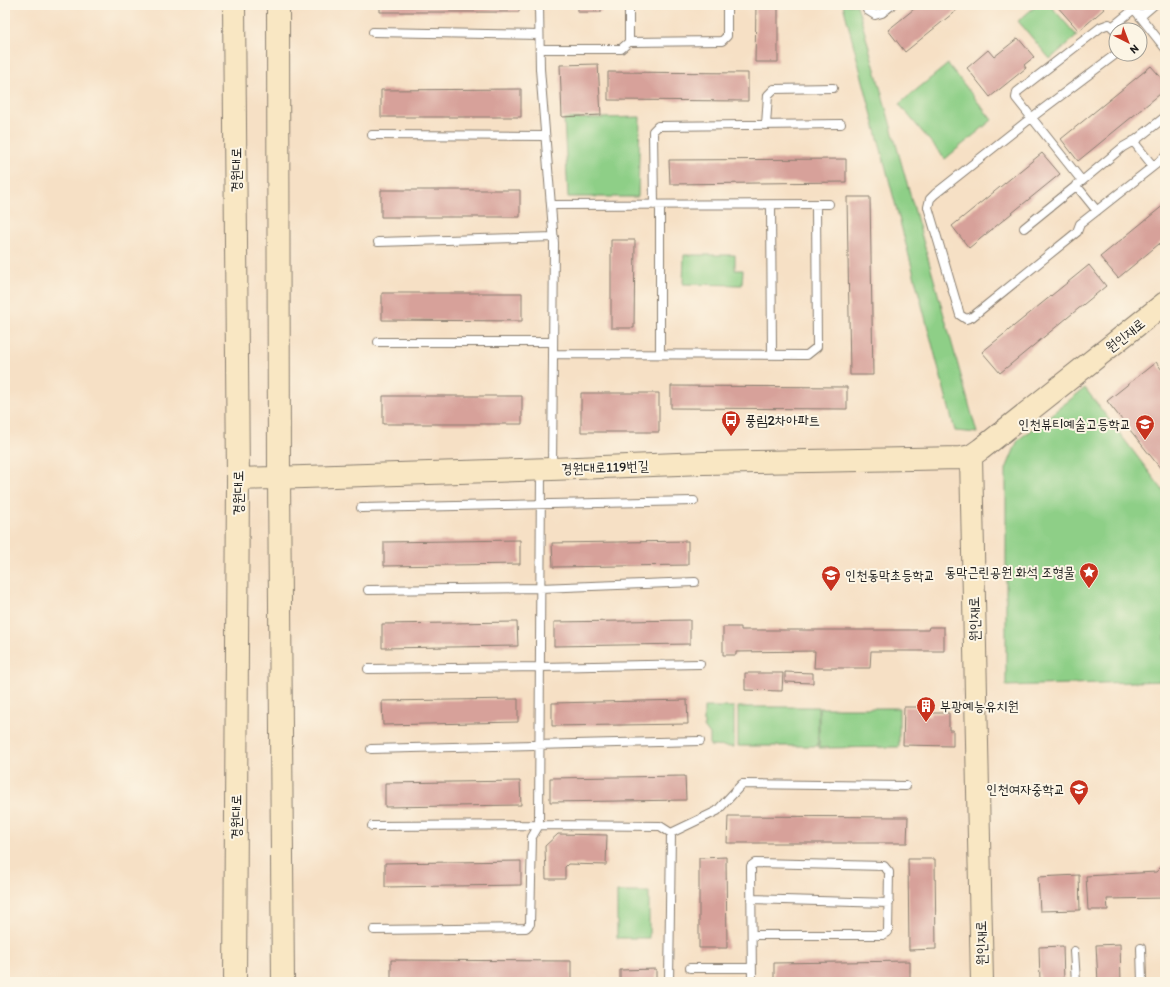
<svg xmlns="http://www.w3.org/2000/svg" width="1170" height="987" viewBox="0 0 1170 987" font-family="Itim,'Poor Story',sans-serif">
	<rect width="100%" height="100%" fill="#fcf5e5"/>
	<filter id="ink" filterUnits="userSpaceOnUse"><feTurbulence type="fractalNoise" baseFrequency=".025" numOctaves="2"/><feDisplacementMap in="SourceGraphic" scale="8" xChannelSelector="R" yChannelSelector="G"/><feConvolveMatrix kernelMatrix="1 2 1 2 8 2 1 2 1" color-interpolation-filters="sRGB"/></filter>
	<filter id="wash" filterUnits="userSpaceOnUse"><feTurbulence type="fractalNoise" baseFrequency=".012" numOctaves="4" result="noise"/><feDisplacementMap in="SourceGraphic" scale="16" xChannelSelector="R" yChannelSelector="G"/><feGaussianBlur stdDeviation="0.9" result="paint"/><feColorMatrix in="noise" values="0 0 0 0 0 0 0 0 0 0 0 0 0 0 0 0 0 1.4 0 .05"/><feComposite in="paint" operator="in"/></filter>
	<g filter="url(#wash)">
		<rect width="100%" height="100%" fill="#f6e0c5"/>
		<path fill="#8ecf87" stroke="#557652" d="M 843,5 L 857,5 L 977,433 L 955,431 Z
			M 1037,5 L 1050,5 L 1077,36 L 1050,59 L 1018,21 Z
			M 948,64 L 992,120 L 945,159 L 899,104 Z
			M 640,117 L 638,197 L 568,197 L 564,119 Z
			M 684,255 L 735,255 L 735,270 L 743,270 L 742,285 L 683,284 Z
			M 1085,388 L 1165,493 L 1165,681 L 1006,686 L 1006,469 L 1018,440 Z
			M 704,707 L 734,707 L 734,747 L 710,746 L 710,735 L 704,727 Z
			M 738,707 L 818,707 L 818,746 L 738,746 Z
			M 819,708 L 899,708 L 899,747 L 819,748 Z
			M 617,892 L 649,892 L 649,938 L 617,938 Z"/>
		<g id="blocks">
			<path fill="#d7a19a" d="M 380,5 L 519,5 L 519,12 L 380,12 Z
				M 578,5 L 601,5 L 601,12 L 578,12 Z
				M 756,5 L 778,5 L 778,62 L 755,62 Z
				M 919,5 L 963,5 L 905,52 L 888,30 Z
				M 1056,5 L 1101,5 L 1104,9 L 1079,31 Z
				M 1018,38 L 1034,57 L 1024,65 L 1026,68 L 990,97 L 967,68 L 988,50 L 994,57 Z
				M 598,64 L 601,115 L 562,117 L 560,65 Z
				M 1151,66 L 1165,82 L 1165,90 L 1078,161 L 1061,139 Z
				M 608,72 L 748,73 L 748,101 L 608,100 Z
				M 521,89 L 521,117 L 381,117 L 381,90 Z
				M 1042,153 L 1060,174 L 969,248 L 952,226 Z
				M 846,159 L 846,182 L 670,184 L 669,160 Z
				M 381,190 L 520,190 L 520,217 L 381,217 Z
				M 847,197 L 870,197 L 873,375 L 850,375 Z
				M 1165,204 L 1165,239 L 1118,278 L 1100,257 Z
				M 611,240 L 635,240 L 634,328 L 611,328 Z
				M 1089,265 L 1106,286 L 1000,373 L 982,352 Z
				M 382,293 L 522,293 L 522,321 L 382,320 Z
				M 1156,362 L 1165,374 L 1165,474 L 1107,401 Z
				M 671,386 L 847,387 L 847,409 L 671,408 Z
				M 581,393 L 659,393 L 659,432 L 581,432 Z
				M 383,396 L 522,396 L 522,424 L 383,424 Z
				M 520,540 L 520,564 L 384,566 L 384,542 Z
				M 688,541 L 688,565 L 553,567 L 552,543 Z
				M 690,620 L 690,644 L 554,646 L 554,622 Z
				M 517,622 L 518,646 L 382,648 L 382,624 Z
				M 723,627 L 741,627 L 741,630 L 928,630 L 929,627 L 944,627 L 944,651 L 871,651 L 870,668 L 814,668 L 815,651 L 736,652 L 736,655 L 723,655 Z
				M 785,672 L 813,673 L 813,683 L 785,682 Z
				M 745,673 L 783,673 L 782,691 L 745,690 Z
				M 518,699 L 518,722 L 383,725 L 382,701 Z
				M 687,700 L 688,724 L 552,726 L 552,703 Z
				M 904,707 L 922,707 L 922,716 L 930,716 L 930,713 L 949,713 L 949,730 L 953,730 L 953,746 L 903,745 Z
				M 685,776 L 686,800 L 550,802 L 550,778 Z
				M 520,781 L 521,805 L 385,807 L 385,783 Z
				M 728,816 L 908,817 L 907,843 L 727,843 Z
				M 558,834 L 607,835 L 606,865 L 568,864 L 565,867 L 565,879 L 546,879 L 545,846 Z
				M 726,857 L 727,948 L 699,948 L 699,858 Z
				M 908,859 L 935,859 L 936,949 L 909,950 Z
				M 521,861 L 521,885 L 385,887 L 385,863 Z
				M 1165,863 L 1165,898 L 1107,899 L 1108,910 L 1088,910 L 1086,876 L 1156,872 Z
				M 1079,875 L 1080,910 L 1040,911 L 1038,877 Z
				M 1120,944 L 1121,982 L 1098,982 L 1096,945 Z
				M 1063,946 L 1064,982 L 1040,982 L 1039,947 Z
				M 391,960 L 571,961 L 571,982 L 391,982 Z
				M 910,961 L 910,982 L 774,982 L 774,963 Z
				M 656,969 L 656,982 L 620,982 L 620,970 Z"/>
		</g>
	</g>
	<g filter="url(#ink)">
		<use href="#blocks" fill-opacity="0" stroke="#897e70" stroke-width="1"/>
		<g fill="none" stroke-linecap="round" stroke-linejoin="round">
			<g stroke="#897e70" stroke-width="10">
				<path id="lane" d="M 539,5 L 540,69 L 554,243 L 552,468
					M 866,5 L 867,10 L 875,15 L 882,13 L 892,5
					M 1131,5 L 1165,48
					M 1140,17 L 1154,5
					M 1112,27 L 1134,9
					M 1116,31 L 1109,24 L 1101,27 L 1017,92 L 1016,98 L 1082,181 L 1123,147 L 1137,139 L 1165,117
					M 373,32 L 539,35
					M 629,42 L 722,41 L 727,36 L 727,5
					M 540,49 L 621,49 L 629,42 L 629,5
					M 1116,54 L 1031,118 L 935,194 L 930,199 L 928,207 L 960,315 L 966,319 L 972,317 L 1077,232 L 1080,224 L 1165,157
					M 766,125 L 768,95 L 774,89 L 833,88
					M 372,135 L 545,136
					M 1133,141 L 1153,166
					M 1076,185 L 1097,211
					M 551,205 L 829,204
					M 654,205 L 653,131 L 658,126 L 841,124
					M 660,205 L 660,354
					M 771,205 L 772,354
					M 1024,228 L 1082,181
					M 378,242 L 554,237
					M 378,342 L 553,342
					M 553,354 L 807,355 L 817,347 L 816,205
					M 541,470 L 539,825 L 660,826 L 671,833 L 669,982
					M 361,508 L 694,501
					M 368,590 L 540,588 L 695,582
					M 368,669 L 540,667 L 700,664
					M 371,749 L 700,741
					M 372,826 L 539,825 L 532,837 L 530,924 L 526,928 L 374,930
					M 671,833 L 717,811 L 742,784 L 906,786
					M 751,899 L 889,903
					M 752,935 L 883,935 L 888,932 L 889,872 L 884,866 L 755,863 L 751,866 C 751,905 752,943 752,982
					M 1141,948 L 1142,982
					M 1074,951 L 1076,982
					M 690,968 L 752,968"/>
			</g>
			<g stroke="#897e70" stroke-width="24">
				<path id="secondary" d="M 234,5 L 238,479 L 235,982
					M 278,5 L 279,478 L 283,982
					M 971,456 L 982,982
					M 238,479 L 552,469 L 703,463 L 961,458 L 971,456 L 981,449 L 1165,303"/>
			</g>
			<use href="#lane" stroke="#fff" stroke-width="8"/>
			<use href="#secondary" stroke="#f9e7c3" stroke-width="22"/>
		</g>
	</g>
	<defs>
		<g id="bus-pin" transform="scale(1)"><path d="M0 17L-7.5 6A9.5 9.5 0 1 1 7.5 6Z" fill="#c8321e" stroke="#fcf5e5"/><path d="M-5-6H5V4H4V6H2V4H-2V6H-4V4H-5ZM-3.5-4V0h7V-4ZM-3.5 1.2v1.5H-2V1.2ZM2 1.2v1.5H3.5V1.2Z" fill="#fff"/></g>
		<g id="school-pin" transform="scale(1)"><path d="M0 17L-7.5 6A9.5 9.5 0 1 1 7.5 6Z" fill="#c8321e" stroke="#fcf5e5"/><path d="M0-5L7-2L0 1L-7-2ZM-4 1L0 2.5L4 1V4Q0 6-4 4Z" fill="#fff"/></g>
		<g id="sight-pin" transform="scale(1)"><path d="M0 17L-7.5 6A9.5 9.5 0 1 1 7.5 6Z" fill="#c8321e" stroke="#fcf5e5"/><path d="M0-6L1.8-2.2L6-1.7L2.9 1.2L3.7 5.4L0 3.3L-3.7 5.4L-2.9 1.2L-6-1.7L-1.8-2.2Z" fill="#fff"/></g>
		<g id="building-pin" transform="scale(1)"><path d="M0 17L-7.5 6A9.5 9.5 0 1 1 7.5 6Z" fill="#c8321e" stroke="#fcf5e5"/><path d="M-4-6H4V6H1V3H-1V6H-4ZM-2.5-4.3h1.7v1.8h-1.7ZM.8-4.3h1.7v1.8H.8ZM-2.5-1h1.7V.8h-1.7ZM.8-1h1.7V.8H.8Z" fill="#fff"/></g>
	</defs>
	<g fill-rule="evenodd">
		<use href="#bus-pin" x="731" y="420"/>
		<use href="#school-pin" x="1145" y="424"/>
		<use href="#sight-pin" x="1089" y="572"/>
		<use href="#school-pin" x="831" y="575"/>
		<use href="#building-pin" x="926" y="706"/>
		<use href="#school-pin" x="1079" y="789"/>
	</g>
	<g text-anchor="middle" stroke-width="4" stroke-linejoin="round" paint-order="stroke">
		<g font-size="14" fill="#1c1c1c" stroke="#fcf5e5">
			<text transform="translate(236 170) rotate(-90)" y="5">경원대로</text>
			<text transform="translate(1125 335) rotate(-38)" y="5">원인재로</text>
			<text transform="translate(605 467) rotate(-2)" y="5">경원대로119번길</text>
			<text transform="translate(238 493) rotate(-90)" y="5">경원대로</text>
			<text transform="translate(974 619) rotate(-91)" y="5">원인재로</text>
			<text transform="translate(236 817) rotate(-90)" y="5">경원대로</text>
			<text transform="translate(981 943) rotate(-91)" y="5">원인재로</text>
		</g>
		<g font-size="14" fill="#1c1c1c" stroke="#fcf5e5" text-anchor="start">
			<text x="745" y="425">풍림2차아파트</text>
			<text x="1131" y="429" text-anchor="end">인천뷰티예술고등학교</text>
			<text x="1075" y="577" text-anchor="end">동막근린공원 화석 조형물</text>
			<text x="845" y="580">인천동막초등학교</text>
			<text x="940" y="711">부광예능유치원</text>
			<text x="1065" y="794" text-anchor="end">인천여자중학교</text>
		</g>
	</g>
	<rect width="1170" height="987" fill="none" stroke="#fcf5e5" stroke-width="20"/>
	<g transform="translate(1128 42) rotate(138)"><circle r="19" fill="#fcf5e5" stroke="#a29e95"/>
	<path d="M0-3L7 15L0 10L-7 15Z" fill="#c8321e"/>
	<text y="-6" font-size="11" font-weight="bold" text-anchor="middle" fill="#1c1c1c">N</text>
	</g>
</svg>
